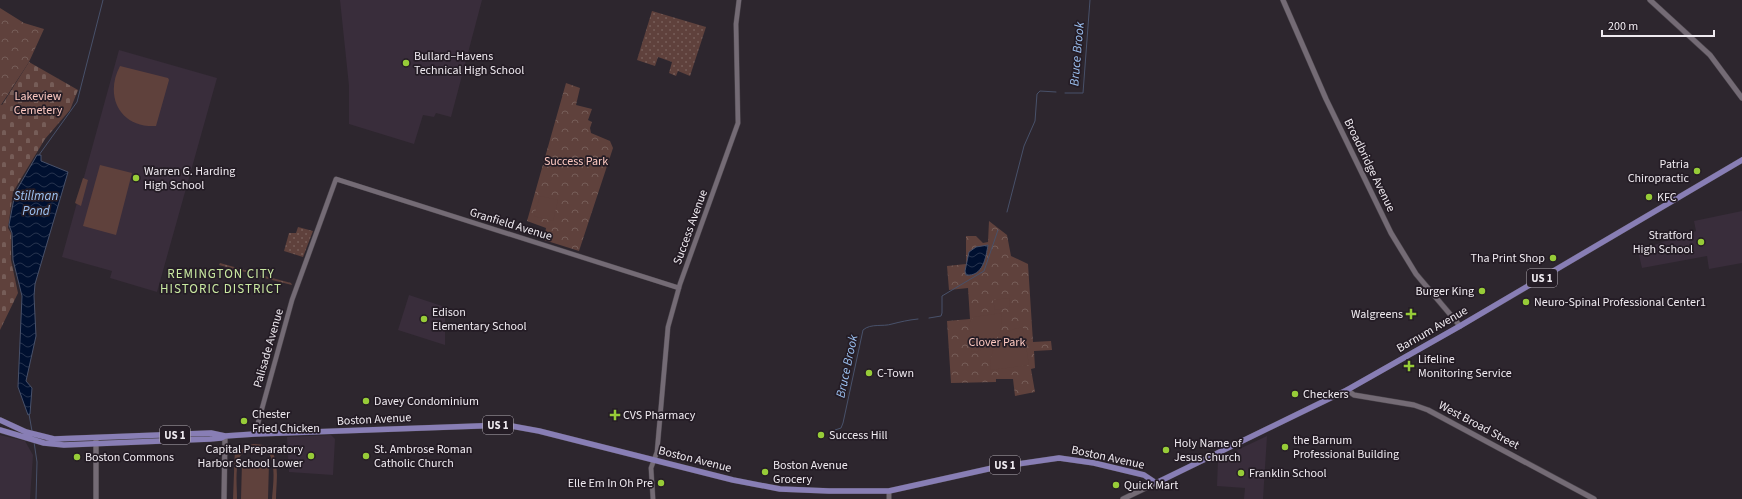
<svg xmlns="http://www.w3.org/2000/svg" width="1742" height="499" viewBox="0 0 1742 499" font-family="'Source Sans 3',sans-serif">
	<defs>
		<pattern id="grass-dots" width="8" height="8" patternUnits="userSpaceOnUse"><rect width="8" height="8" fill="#5f413c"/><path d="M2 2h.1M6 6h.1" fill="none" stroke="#765d58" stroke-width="1.8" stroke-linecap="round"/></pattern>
		<pattern id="cemetery-stones" width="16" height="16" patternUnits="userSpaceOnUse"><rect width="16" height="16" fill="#5f413c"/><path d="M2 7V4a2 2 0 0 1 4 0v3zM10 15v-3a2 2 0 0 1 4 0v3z" fill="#765d58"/></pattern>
		<pattern id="park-crowns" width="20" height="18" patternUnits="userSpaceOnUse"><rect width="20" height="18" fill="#5f413c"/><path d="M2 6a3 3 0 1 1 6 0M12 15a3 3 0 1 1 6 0" fill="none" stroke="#765d58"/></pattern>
		<pattern id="water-waves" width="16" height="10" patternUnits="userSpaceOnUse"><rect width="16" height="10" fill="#001030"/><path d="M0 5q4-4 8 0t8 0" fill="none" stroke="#26334e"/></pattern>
	</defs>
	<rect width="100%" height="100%" fill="#2d262e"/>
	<path fill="#392d3b" d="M 340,0 L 482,0 L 451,117 L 436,113 L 434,117 L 423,115 L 414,144 L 349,124 L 349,86 Z
		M 119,50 L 217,78 L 157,292 L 110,278 L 112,271 L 62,257 Z
		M 1742,211 L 1742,263 L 1709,269 L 1707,256 L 1642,268 L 1638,251 L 1679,236 L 1681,238 L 1696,231 L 1694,221 Z
		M 409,295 L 445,307 L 445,345 L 398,330 Z
		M 0,435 L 25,441 L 33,455 L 30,499 L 0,499 Z
		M 331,435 L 335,439 L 333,475 L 289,472 L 287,437 Z
		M 1267,436 L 1263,499 L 1244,499 L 1245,488 L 1217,486 L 1218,459 Z"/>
	<path fill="url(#grass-dots)" d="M 652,11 L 706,27 L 690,76 L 678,71 L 676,76 L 669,73 L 672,62 L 658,57 L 655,66 L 637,60 Z
		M 298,227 L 313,231 L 303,257 L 284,251 L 289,233 L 296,233 Z
		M 220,263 L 248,271 L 249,273 L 219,265 Z
		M 261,275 L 291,283 L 292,285 L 260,277 Z"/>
	<path fill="url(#cemetery-stones)" d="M 29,62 L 78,90 L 70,110 L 45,139 L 13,192 L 8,228 L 11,233 L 11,260 L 18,293 L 0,330 L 0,104 L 2,105 Z"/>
	<path fill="url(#park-crowns)" d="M 0,8 L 24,23 L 44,29 L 29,62 L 1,105 L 0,104 Z
		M 566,83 L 580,88 L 576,105 L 592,109 L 588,120 L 592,122 L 590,128 L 591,133 L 610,141 L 613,148 L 579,251 L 544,240 L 546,228 L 527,221 Z
		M 989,221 L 1007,235 L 1011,256 L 1028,264 L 1033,342 L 1051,341 L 1052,350 L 1034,351 L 1035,368 L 1031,369 L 1035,392 L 1015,396 L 1013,379 L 996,379 L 996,382 L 951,383 L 947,321 L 970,319 L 968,288 L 949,290 L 947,266 L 966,264 L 966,236 L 976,236 L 983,243 L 988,242 Z"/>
	<path fill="#5f413c" d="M 120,66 L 168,78 L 169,80 L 156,126 C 120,128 104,96 120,66 Z
		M 100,165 L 132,173 L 116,235 L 83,226 Z
		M 83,178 L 88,180 L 81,206 L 75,203 Z
		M 540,196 L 558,200 L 553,221 L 534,216 Z
		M 1009,298 L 1010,307 L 995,310 L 993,300 Z
		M 1001,313 C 1005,334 992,350 972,352 L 969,323 L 974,317 Z
		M 1023,327 L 1029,365 L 991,370 C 989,348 1000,331 1023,327 Z
		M 253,444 C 284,442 276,479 276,499 L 272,499 C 273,483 280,443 253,448 C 246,449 241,453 239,459 C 235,470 237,487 237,499 L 233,499 L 235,447 L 238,447 L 239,452 L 246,446 Z
		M 242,462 L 269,463 L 268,499 L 241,499 Z"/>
	<path fill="url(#water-waves)" stroke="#48516a" d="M 37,155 L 41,155 L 41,161 L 68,172 L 35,284 L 34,296 L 36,336 L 26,381 L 32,388 L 30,414 L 28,415 L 18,387 L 22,296 L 13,260 L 12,233 L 9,225 L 15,193 Z
		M 988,245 C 986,257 983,277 966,275 L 965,271 L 969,252 L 976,247 Z"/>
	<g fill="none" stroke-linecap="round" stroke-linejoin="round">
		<path stroke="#48516a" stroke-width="1" d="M 1065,93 L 1083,93 L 1090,0
			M 39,155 L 77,102 L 103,0
			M 1007,212 L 1024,146 L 1035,121 L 1037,94 L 1040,91 L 1056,92
			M 929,318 L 941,316 L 942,313 L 942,296 L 984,271 L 998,230
			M 29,414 L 32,431
			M 833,433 L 835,430 L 841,428 L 843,423 L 863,330 C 871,323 883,327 892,324 C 900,322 908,320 918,319
			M 34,442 L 37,462 L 36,499"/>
		<g stroke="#4a444b" stroke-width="5.5">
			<path id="tertiary" d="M 255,434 L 292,300 L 336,179 L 679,288
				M 889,491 L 889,499
				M 653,499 L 651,468 L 657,452 L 668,327 L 680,284 L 738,123 L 736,24 L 739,0"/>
		</g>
		<g stroke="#4a444b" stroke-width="6">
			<path id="secondary" d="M 1283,0 L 1326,99 L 1391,233 L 1416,274 L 1460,326
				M 1650,0 L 1710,55 L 1742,98
				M 1347,390 L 1354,395 L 1414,405 L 1428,410 L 1594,499
				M 96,499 L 96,440
				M 224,499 L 225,436
				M 1123,499 L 1156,483"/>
		</g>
		<g stroke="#4a444b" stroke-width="6">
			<path id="primary" d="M 0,420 L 26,432 L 54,439 L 211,433 L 225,436
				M 0,430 L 44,443 L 64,445 L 210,439 L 221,438 L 225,436 L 255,434 L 506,425 L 539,431 L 733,480 L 780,489 L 829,491 L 889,491 L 997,467 L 1059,458 L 1094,463 L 1144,475 L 1156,483 L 1347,390 L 1460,326 L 1742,160"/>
		</g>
		<use href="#tertiary" stroke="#746b75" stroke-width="4.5"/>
		<use href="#secondary" stroke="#746b75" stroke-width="5"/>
		<use href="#primary" stroke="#887eb5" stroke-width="5.5"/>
	</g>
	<g fill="#97cc38" stroke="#241c25" stroke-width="1.5">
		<circle cx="406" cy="63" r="4"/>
		<circle cx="1697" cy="171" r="4"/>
		<circle cx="136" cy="178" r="4"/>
		<circle cx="1649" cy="197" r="4"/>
		<circle cx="1701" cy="242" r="4"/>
		<circle cx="1553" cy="258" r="4"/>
		<circle cx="1482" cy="291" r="4"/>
		<circle cx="1526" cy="302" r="4"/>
		<path d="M1409 308h4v4h4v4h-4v4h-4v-4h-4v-4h4z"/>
		<circle cx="424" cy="319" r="4"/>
		<path d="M1407 360h4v4h4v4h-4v4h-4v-4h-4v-4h4z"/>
		<circle cx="869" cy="373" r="4"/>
		<circle cx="1295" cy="394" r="4"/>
		<circle cx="366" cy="401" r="4"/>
		<path d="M613 409h4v4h4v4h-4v4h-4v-4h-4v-4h4z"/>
		<circle cx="244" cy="421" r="4"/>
		<circle cx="821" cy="435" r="4"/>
		<circle cx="1285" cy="447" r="4"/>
		<circle cx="1166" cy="450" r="4"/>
		<circle cx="311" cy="456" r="4"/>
		<circle cx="366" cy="456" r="4"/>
		<circle cx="77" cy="457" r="4"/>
		<circle cx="765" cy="472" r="4"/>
		<circle cx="1241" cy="473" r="4"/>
		<circle cx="661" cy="483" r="4"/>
		<circle cx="1116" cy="485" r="4"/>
	</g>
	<g text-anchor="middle" stroke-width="3.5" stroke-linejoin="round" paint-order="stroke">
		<g fill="#241c25" stroke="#b2acb3" stroke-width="1">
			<rect x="1527" y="269" width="30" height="18" rx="3"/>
			<rect x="483" y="416" width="30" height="18" rx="3"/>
			<rect x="160" y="426" width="30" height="18" rx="3"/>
			<rect x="990" y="456" width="30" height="18" rx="3"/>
		</g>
		<g font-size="11" font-weight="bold" fill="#efeaf0">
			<text x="1542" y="282">US 1</text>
			<text x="498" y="429">US 1</text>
			<text x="175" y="439">US 1</text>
			<text x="1005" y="469">US 1</text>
		</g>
		<g font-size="12" fill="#efeaf0" stroke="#241c25" text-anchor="start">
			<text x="414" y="60">Bullard–Havens<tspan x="414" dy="14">Technical High School</tspan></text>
			<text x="1689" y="168" text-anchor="end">Patria<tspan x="1689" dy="14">Chiropractic</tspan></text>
			<text x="144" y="175">Warren G. Harding<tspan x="144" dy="14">High School</tspan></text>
			<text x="1657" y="201">KFC</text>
			<text x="1693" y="239" text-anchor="end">Stratford<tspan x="1693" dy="14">High School</tspan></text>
			<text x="1545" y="262" text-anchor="end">Tha Print Shop</text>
			<text x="1474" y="295" text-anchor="end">Burger King</text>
			<text x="1534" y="306">Neuro-Spinal Professional Center1</text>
			<text x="432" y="316">Edison<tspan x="432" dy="14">Elementary School</tspan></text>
			<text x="1403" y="318" text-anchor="end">Walgreens</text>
			<text x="1418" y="363">Lifeline<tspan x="1418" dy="14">Monitoring Service</tspan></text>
			<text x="877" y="377">C-Town</text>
			<text x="1303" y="398">Checkers</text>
			<text x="374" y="405">Davey Condominium</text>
			<text x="252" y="418">Chester<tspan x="252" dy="14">Fried Chicken</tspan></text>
			<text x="623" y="419">CVS Pharmacy</text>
			<text x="829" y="439">Success Hill</text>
			<text x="1293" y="444">the Barnum<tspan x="1293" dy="14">Professional Building</tspan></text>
			<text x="1174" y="447">Holy Name of<tspan x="1174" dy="14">Jesus Church</tspan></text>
			<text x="303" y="453" text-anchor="end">Capital Preparatory<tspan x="303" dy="14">Harbor School Lower</tspan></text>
			<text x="374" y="453">St. Ambrose Roman<tspan x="374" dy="14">Catholic Church</tspan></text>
			<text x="85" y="461">Boston Commons</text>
			<text x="773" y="469">Boston Avenue<tspan x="773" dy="14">Grocery</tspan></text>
			<text x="1249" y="477">Franklin School</text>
			<text x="653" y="487" text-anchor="end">Elle Em In Oh Pre</text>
			<text x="1124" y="489">Quick Mart</text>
		</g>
		<g font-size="12" fill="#fcc8c0" stroke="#241c25">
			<text x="38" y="100">Lakeview<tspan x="38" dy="14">Cemetery</tspan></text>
			<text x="576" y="165">Success Park</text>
			<text x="997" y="346">Clover Park</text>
		</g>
		<g font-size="12" fill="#efeaf0" stroke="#241c25">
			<text transform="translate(1370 165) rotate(64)" y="4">Broadbridge Avenue</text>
			<text transform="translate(511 224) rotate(17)" y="4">Granfield Avenue</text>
			<text transform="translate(690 227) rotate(-70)" y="4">Success Avenue</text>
			<text transform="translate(1432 329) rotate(-30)" y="4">Barnum Avenue</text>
			<text transform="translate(268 348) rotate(-74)" y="4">Palisade Avenue</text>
			<text transform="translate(374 419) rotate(-3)" y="4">Boston Avenue</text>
			<text transform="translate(1479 425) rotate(28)" y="4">West Broad Street</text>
			<text transform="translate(1108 457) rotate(12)" y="4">Boston Avenue</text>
			<text transform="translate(695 459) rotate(14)" y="4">Boston Avenue</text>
		</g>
		<g font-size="13" font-style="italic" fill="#9dc2f3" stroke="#241c25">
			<text transform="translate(1076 54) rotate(-85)" y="5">Bruce Brook</text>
			<text x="36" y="200">Stillman<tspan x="36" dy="15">Pond</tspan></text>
			<text transform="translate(846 366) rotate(-78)" y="5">Bruce Brook</text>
		</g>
		<g font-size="13" letter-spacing="1" fill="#caeaa2" stroke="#241c25">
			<text x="221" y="278">REMINGTON CITY<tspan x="221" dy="15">HISTORIC DISTRICT</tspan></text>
		</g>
	</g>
	<path d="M1602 30v6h112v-6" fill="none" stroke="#efeaf0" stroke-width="2"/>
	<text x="1608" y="30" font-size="12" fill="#efeaf0" stroke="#241c25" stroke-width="3" paint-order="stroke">200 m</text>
</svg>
